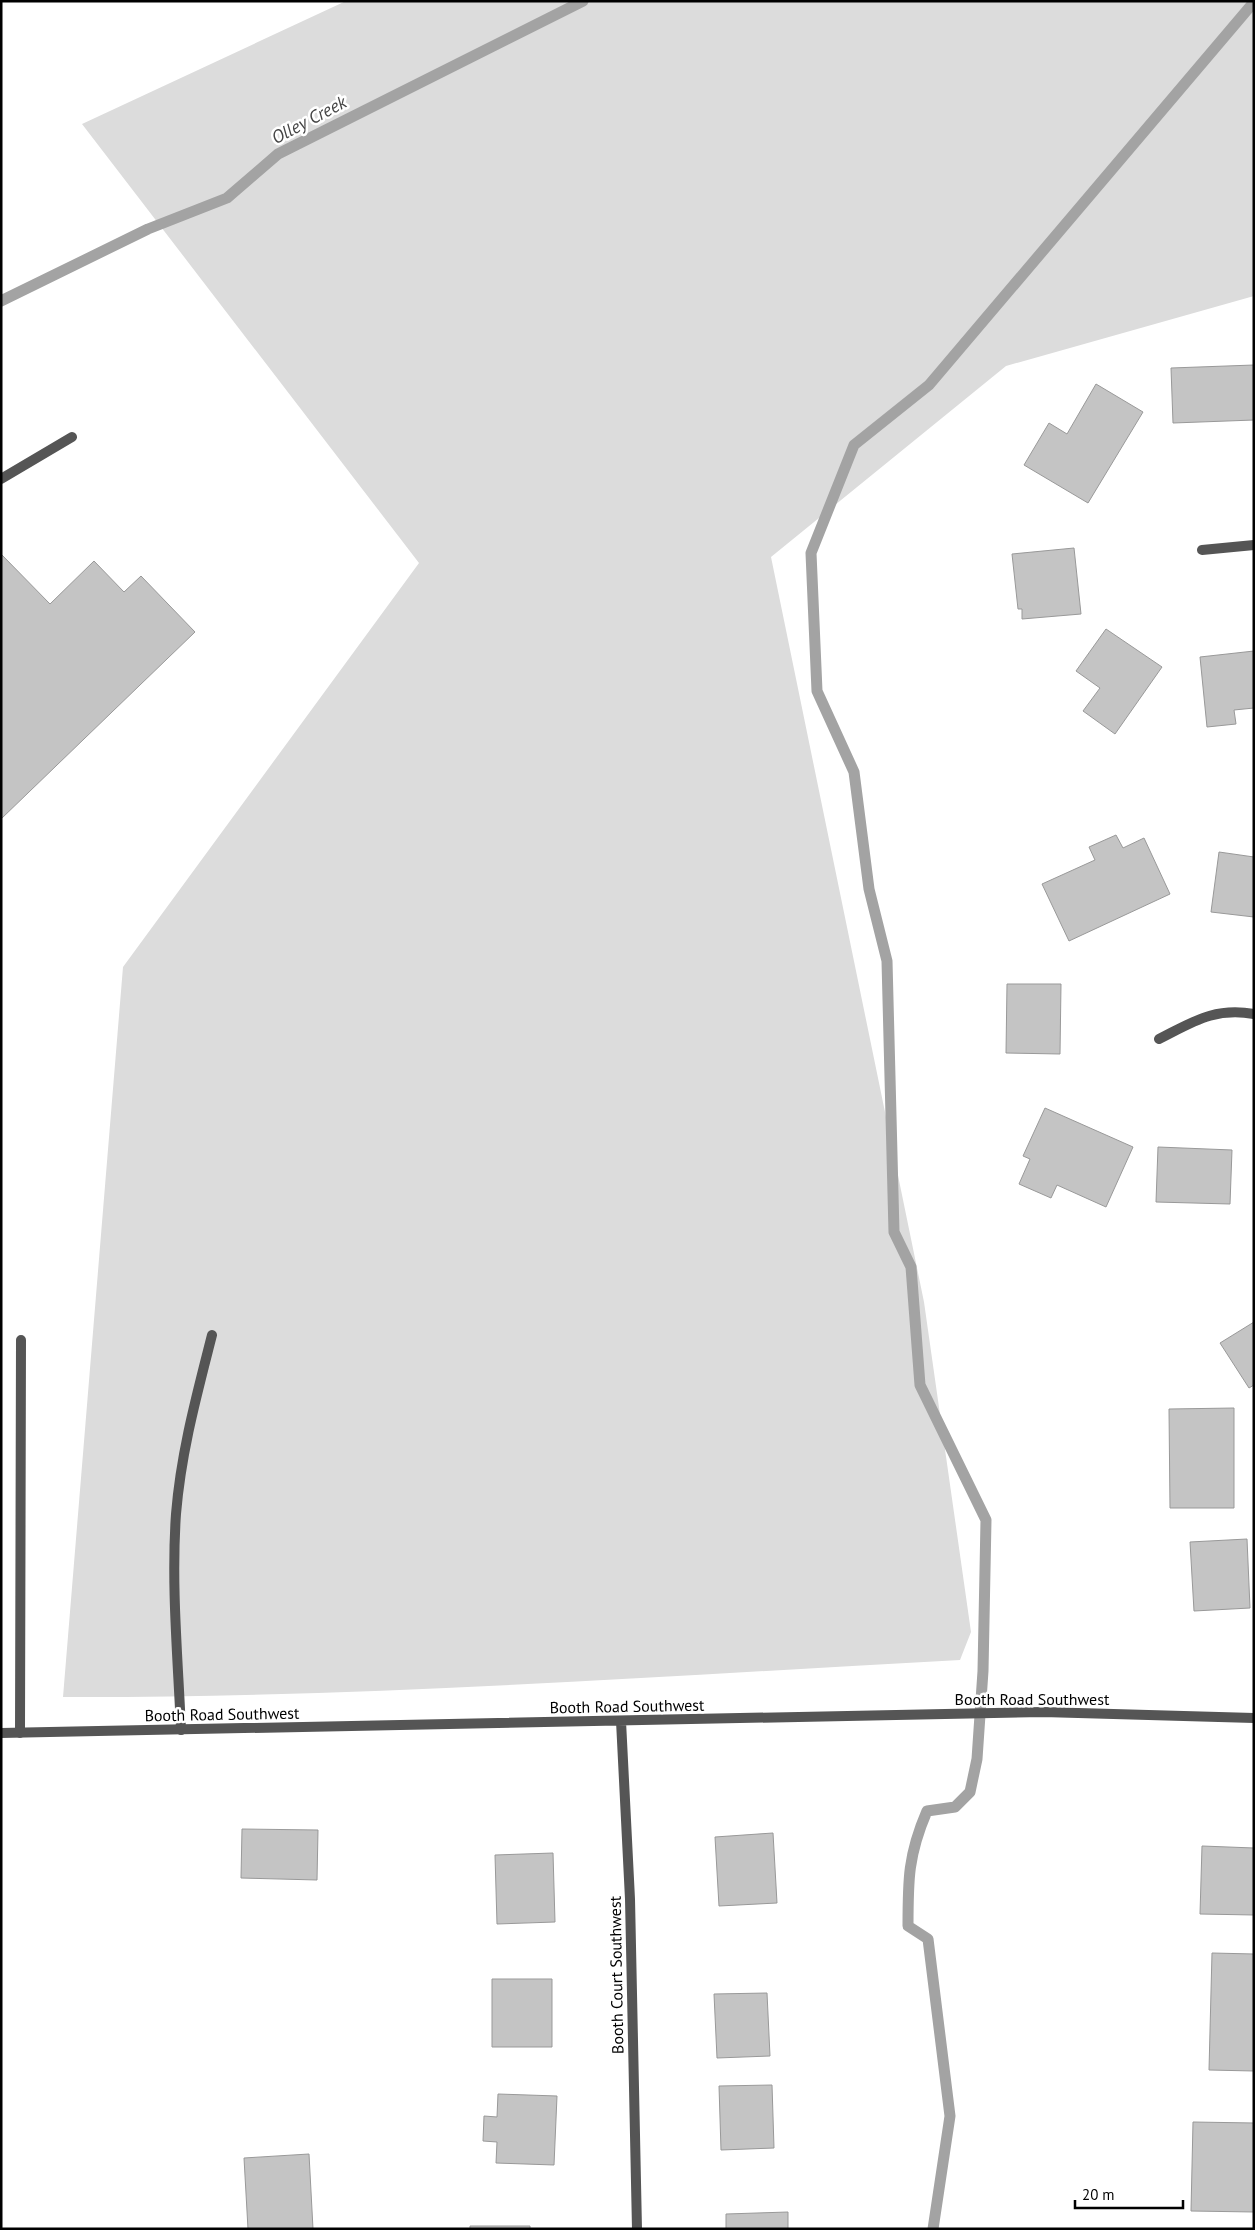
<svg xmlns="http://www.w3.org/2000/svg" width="1255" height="2230" viewBox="0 0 1255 2230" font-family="'PT Sans',sans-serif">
	<rect width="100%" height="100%" fill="#fff"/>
	<path fill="#dcdcdc" d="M 346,1 L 1254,1 L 1254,296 L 1006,366 L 771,557 L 924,1302 L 971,1632 L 960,1660 C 661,1676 362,1698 63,1697 L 123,967 L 419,563 L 82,124 Z"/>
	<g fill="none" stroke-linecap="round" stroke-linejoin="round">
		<path stroke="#a3a3a3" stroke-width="11" d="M 1,301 L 148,229 L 227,198 L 278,154 L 583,1
			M 933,2229 L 950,2116 L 928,1939 L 908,1926 C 908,1880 908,1855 927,1811 L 955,1807 L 970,1792 L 977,1759 L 983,1671 L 986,1520 L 920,1385 L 911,1267 L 894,1232 L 887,961 L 869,889 L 854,772 L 817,691 L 811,553 L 854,445 L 929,385 L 1254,2"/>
	</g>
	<path fill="#c4c4c4" stroke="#999" d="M 1254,365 L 1254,420 L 1173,423 L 1171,368 Z
		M 1096,384 L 1143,412 L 1088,503 L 1024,465 L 1049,423 L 1067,434 Z
		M 1074,548 L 1081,614 L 1022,619 L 1022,609 L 1018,609 L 1012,554 Z
		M 1,554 L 50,604 L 94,561 L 124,592 L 141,576 L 195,632 L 1,819 Z
		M 1106,629 L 1162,667 L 1115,734 L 1083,711 L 1100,688 L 1076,671 Z
		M 1254,651 L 1254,708 L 1234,710 L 1236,724 L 1207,727 L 1200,657 Z
		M 1116,835 L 1123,848 L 1144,838 L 1170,894 L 1069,941 L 1042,884 L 1095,860 L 1089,847 Z
		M 1219,852 L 1254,857 L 1254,917 L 1211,912 Z
		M 1007,984 L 1061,984 L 1060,1054 L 1006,1053 Z
		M 1045,1108 L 1133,1147 L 1106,1207 L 1057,1185 L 1051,1198 L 1019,1184 L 1030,1159 L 1023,1156 Z
		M 1158,1147 L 1232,1150 L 1230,1204 L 1156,1202 Z
		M 1254,1322 L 1254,1385 L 1249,1388 L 1220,1343 Z
		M 1234,1408 L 1234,1508 L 1170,1508 L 1169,1409 Z
		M 1247,1539 L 1250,1608 L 1194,1611 L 1190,1542 Z
		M 242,1829 L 318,1830 L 317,1880 L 241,1878 Z
		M 773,1833 L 777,1903 L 719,1906 L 715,1837 Z
		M 1202,1846 L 1254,1848 L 1254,1915 L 1200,1914 Z
		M 553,1853 L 555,1922 L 497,1924 L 495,1855 Z
		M 1212,1953 L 1254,1954 L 1254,2071 L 1209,2070 Z
		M 492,1979 L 552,1979 L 552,2047 L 492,2047 Z
		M 767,1993 L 770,2056 L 717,2058 L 714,1994 Z
		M 772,2085 L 774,2148 L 721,2150 L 719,2086 Z
		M 498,2094 L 557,2096 L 554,2165 L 496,2163 L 497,2142 L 483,2141 L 484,2116 L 497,2117 Z
		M 1193,2122 L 1254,2123 L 1254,2212 L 1191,2211 Z
		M 309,2154 L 313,2229 L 248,2229 L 244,2158 Z
		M 788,2212 L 788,2229 L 726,2229 L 726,2214 Z
		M 470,2226 L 530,2226 L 530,2229 L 470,2229 Z"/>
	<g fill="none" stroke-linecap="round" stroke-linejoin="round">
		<path stroke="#555" stroke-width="10" d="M 1,479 L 72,437
			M 181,1730 C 178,1659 171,1585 176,1514 C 181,1452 197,1394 212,1335
			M 20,1733 L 21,1340"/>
		<path stroke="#555" stroke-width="10" d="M 1202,550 L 1254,545
			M 1159,1039 C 1193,1022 1214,1007 1254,1014
			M 621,1721 L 630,1899 L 637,2229
			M 1,1733 L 1043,1712 L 1254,1718"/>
	</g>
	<g text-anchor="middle" stroke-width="5" stroke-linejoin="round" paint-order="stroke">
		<g font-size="16" fill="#000" stroke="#fff">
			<text x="1032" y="1705">Booth Road Southwest</text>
			<text transform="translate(627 1706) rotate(-1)" y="6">Booth Road Southwest</text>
			<text transform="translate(222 1714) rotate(-1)" y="6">Booth Road Southwest</text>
			<text transform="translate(616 1975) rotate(-91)" y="6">Booth Court Southwest</text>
		</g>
		<g font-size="18" font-style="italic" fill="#444" stroke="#fff">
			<text transform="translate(309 120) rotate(-28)" y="6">Olley Creek</text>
		</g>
	</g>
	<rect width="1255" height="2230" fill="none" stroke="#000000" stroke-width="5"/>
	<path d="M1075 2200v8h108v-8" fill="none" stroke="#000000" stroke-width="2.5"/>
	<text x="1082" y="2200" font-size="15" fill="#000000" stroke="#ffffff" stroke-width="4" paint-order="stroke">20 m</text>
</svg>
